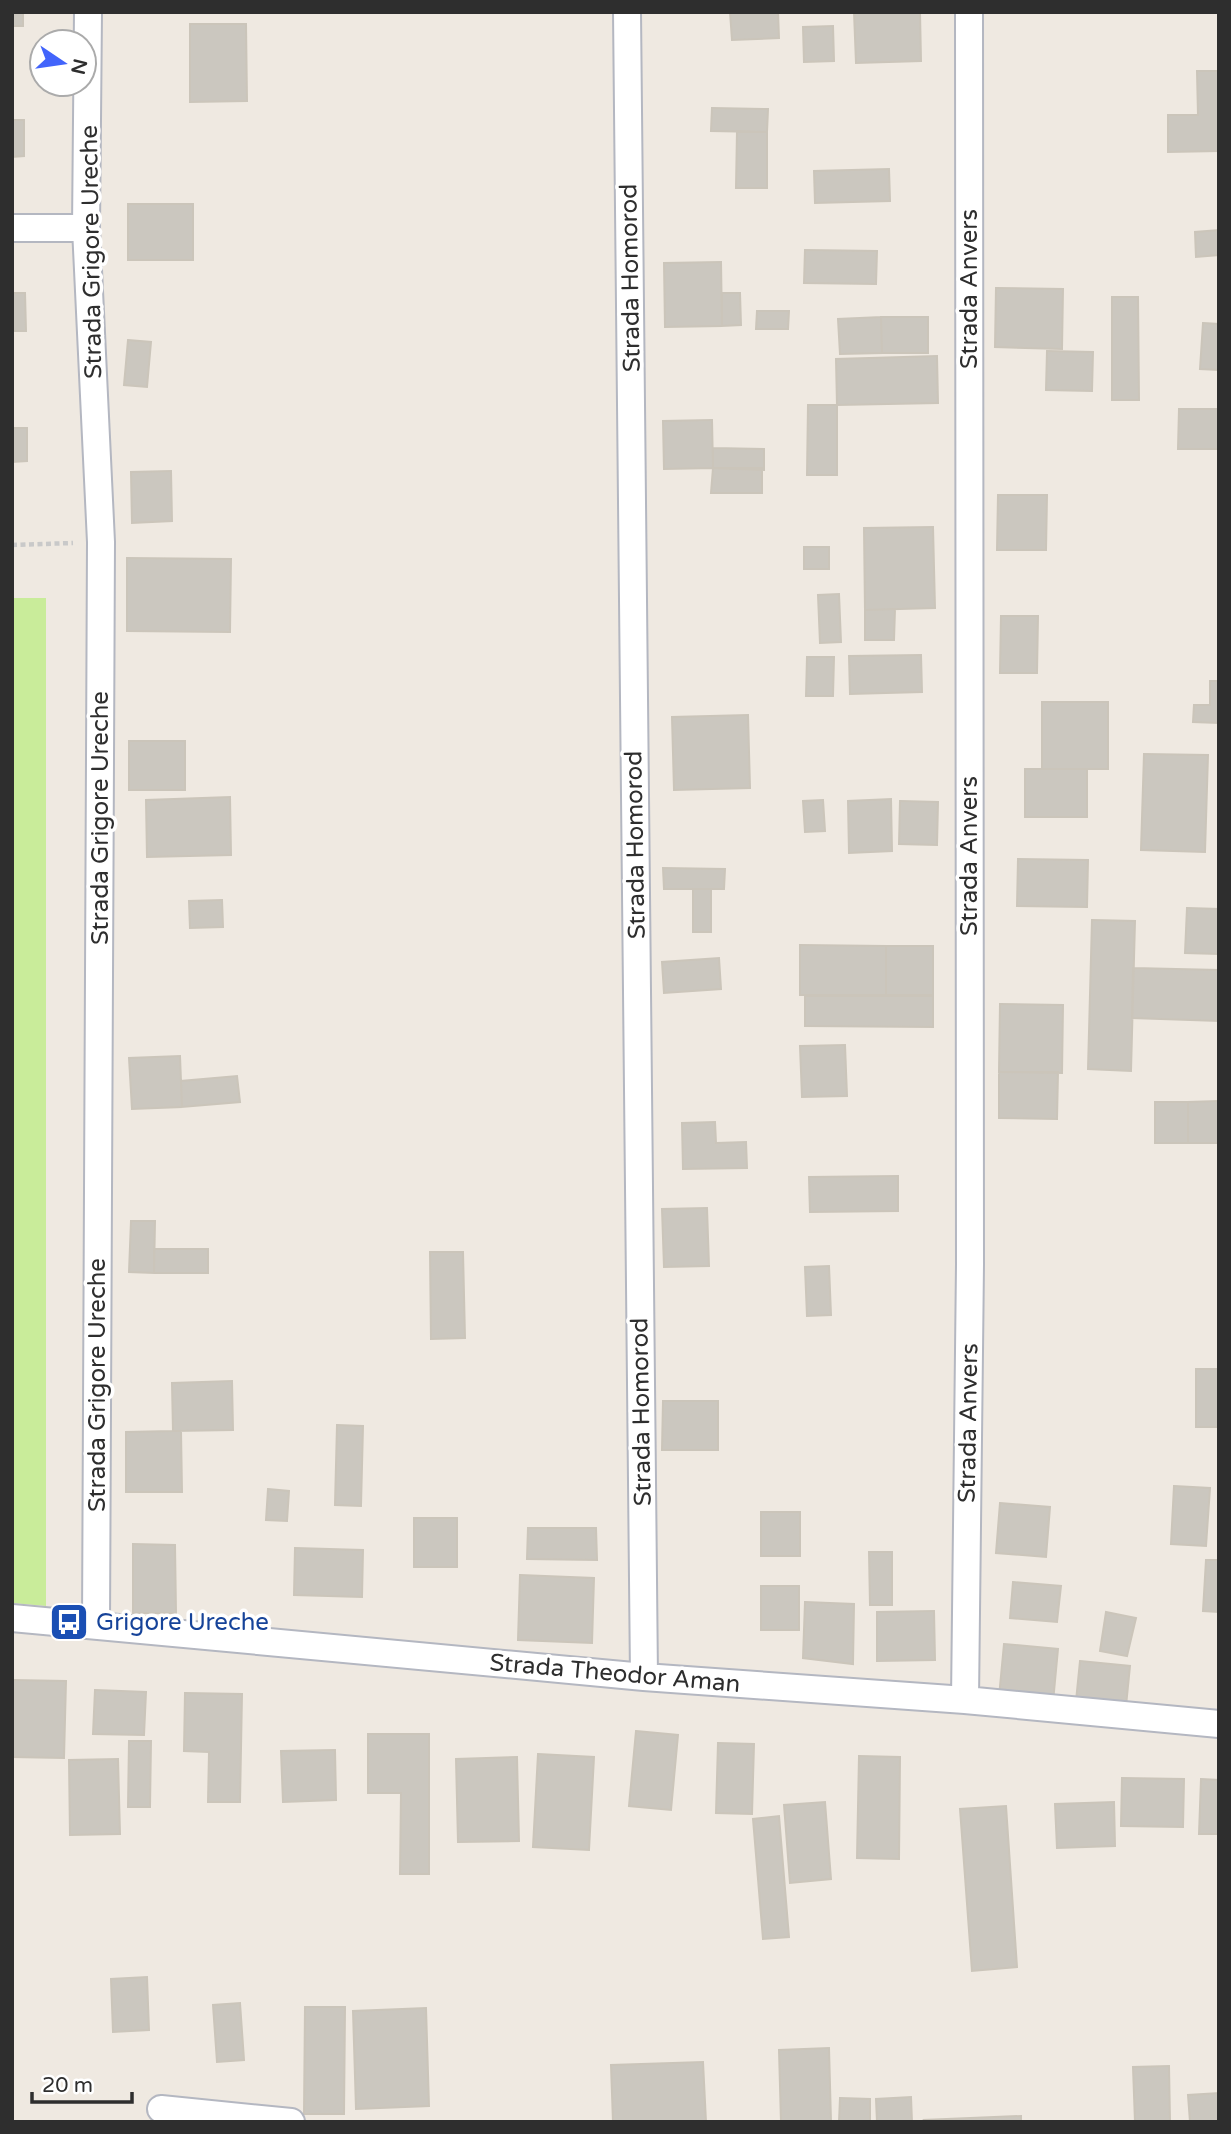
<svg xmlns="http://www.w3.org/2000/svg" width="1231" height="2134" viewBox="0 0 1231 2134" font-family="'Varela Round',sans-serif">
	<rect width="100%" height="100%" fill="#efe9e1"/>
	<path fill="#c9ec9a" d="M 12,598 L 46,598 L 46,1606 L 12,1603 Z"/>
	<path fill="#cbc7bf" stroke="#cbc5ba" stroke-width="2" d="M 12,12 L 23,12 L 23,26 L 12,26 Z
		M 730,12 L 778,12 L 779,38 L 732,40 Z
		M 854,12 L 920,12 L 921,61 L 856,63 Z
		M 190,24 L 246,24 L 247,101 L 190,102 Z
		M 833,26 L 834,61 L 804,62 L 803,27 Z
		M 1197,71 L 1219,71 L 1219,151 L 1168,152 L 1168,115 L 1198,115 Z
		M 712,108 L 768,109 L 767,132 L 711,131 Z
		M 12,120 L 24,120 L 24,156 L 12,157 Z
		M 737,131 L 767,132 L 767,188 L 736,188 Z
		M 889,169 L 890,201 L 815,203 L 814,171 Z
		M 128,204 L 193,204 L 193,260 L 128,260 Z
		M 1219,230 L 1219,255 L 1196,257 L 1195,232 Z
		M 805,250 L 877,251 L 876,284 L 804,283 Z
		M 721,262 L 722,326 L 665,327 L 664,263 Z
		M 996,288 L 1063,289 L 1062,349 L 995,347 Z
		M 12,293 L 25,293 L 26,331 L 12,331 Z
		M 722,293 L 740,293 L 741,325 L 722,326 Z
		M 1112,297 L 1138,297 L 1139,400 L 1112,400 Z
		M 757,311 L 789,311 L 788,329 L 756,329 Z
		M 881,317 L 882,353 L 840,354 L 838,319 Z
		M 881,317 L 928,317 L 928,353 L 882,353 Z
		M 1203,323 L 1219,324 L 1219,370 L 1200,369 Z
		M 128,340 L 151,342 L 147,387 L 124,385 Z
		M 1047,351 L 1093,352 L 1092,391 L 1046,390 Z
		M 937,356 L 938,403 L 837,405 L 836,359 Z
		M 808,405 L 837,405 L 837,475 L 807,475 Z
		M 1179,409 L 1219,409 L 1219,449 L 1178,449 Z
		M 712,420 L 713,468 L 664,469 L 663,421 Z
		M 12,428 L 27,428 L 27,461 L 12,462 Z
		M 713,448 L 764,449 L 764,470 L 713,468 Z
		M 713,468 L 762,468 L 762,493 L 711,493 Z
		M 171,471 L 172,521 L 132,523 L 131,472 Z
		M 998,495 L 1047,495 L 1046,550 L 997,550 Z
		M 933,527 L 935,608 L 865,610 L 864,528 Z
		M 804,547 L 829,547 L 829,569 L 804,569 Z
		M 127,558 L 231,559 L 230,632 L 127,631 Z
		M 839,594 L 841,642 L 820,643 L 818,595 Z
		M 895,609 L 894,640 L 865,640 L 865,610 Z
		M 1001,616 L 1038,616 L 1037,673 L 1000,673 Z
		M 921,655 L 922,692 L 850,694 L 849,656 Z
		M 807,657 L 834,657 L 833,696 L 806,696 Z
		M 1210,681 L 1219,681 L 1219,723 L 1193,722 L 1194,705 L 1210,705 Z
		M 1042,702 L 1108,702 L 1108,769 L 1042,769 Z
		M 748,715 L 750,788 L 674,790 L 672,717 Z
		M 129,741 L 185,741 L 185,790 L 129,790 Z
		M 1144,754 L 1208,755 L 1205,852 L 1141,850 Z
		M 1025,769 L 1087,769 L 1087,817 L 1025,817 Z
		M 230,797 L 231,855 L 147,857 L 146,800 Z
		M 891,799 L 892,851 L 849,853 L 848,801 Z
		M 823,800 L 825,831 L 805,832 L 803,801 Z
		M 900,801 L 938,802 L 937,845 L 899,844 Z
		M 1018,859 L 1088,860 L 1087,907 L 1017,906 Z
		M 663,868 L 725,869 L 724,889 L 664,889 Z
		M 693,889 L 711,889 L 711,932 L 693,932 Z
		M 222,900 L 223,927 L 190,928 L 189,901 Z
		M 1187,908 L 1219,909 L 1219,954 L 1185,953 Z
		M 1092,920 L 1135,921 L 1131,1071 L 1088,1069 Z
		M 800,945 L 886,946 L 886,995 L 800,995 Z
		M 886,946 L 933,946 L 933,995 L 886,995 Z
		M 719,958 L 721,989 L 664,993 L 662,962 Z
		M 1133,968 L 1219,970 L 1219,1021 L 1132,1018 Z
		M 805,996 L 933,996 L 933,1027 L 805,1026 Z
		M 1000,1004 L 1063,1005 L 1062,1073 L 999,1072 Z
		M 845,1045 L 847,1096 L 802,1097 L 800,1046 Z
		M 180,1056 L 182,1107 L 132,1109 L 129,1058 Z
		M 999,1072 L 1058,1072 L 1057,1119 L 999,1118 Z
		M 237,1076 L 240,1102 L 182,1107 L 181,1081 Z
		M 1219,1101 L 1219,1143 L 1188,1143 L 1188,1102 Z
		M 1155,1102 L 1188,1102 L 1188,1143 L 1155,1143 Z
		M 715,1122 L 716,1143 L 746,1142 L 747,1168 L 683,1169 L 682,1123 Z
		M 898,1176 L 898,1211 L 810,1212 L 809,1177 Z
		M 707,1208 L 709,1266 L 664,1267 L 662,1209 Z
		M 131,1221 L 155,1221 L 154,1273 L 129,1272 Z
		M 154,1249 L 208,1249 L 208,1273 L 154,1273 Z
		M 430,1252 L 463,1252 L 465,1338 L 431,1339 Z
		M 829,1266 L 831,1315 L 807,1316 L 805,1267 Z
		M 1196,1369 L 1219,1369 L 1219,1427 L 1196,1427 Z
		M 232,1381 L 233,1430 L 173,1431 L 172,1383 Z
		M 663,1401 L 718,1401 L 718,1450 L 662,1450 Z
		M 337,1425 L 363,1426 L 361,1506 L 335,1505 Z
		M 173,1431 L 181,1431 L 182,1492 L 126,1492 L 126,1432 Z
		M 1174,1486 L 1210,1488 L 1206,1546 L 1171,1544 Z
		M 268,1489 L 289,1491 L 287,1521 L 266,1520 Z
		M 1000,1503 L 1050,1507 L 1046,1557 L 996,1553 Z
		M 761,1512 L 800,1512 L 800,1556 L 761,1556 Z
		M 414,1518 L 457,1518 L 457,1567 L 414,1567 Z
		M 528,1528 L 596,1528 L 597,1560 L 527,1559 Z
		M 133,1544 L 175,1545 L 176,1613 L 133,1613 Z
		M 295,1548 L 363,1550 L 362,1597 L 294,1595 Z
		M 869,1552 L 892,1552 L 892,1605 L 870,1605 Z
		M 1206,1560 L 1219,1560 L 1219,1612 L 1203,1611 Z
		M 520,1575 L 594,1578 L 592,1643 L 518,1640 Z
		M 1013,1582 L 1061,1586 L 1057,1622 L 1010,1618 Z
		M 761,1586 L 799,1586 L 799,1630 L 761,1630 Z
		M 805,1602 L 854,1604 L 853,1664 L 803,1658 Z
		M 934,1611 L 935,1660 L 877,1661 L 877,1612 Z
		M 1106,1612 L 1136,1618 L 1127,1656 L 1100,1651 Z
		M 1004,1644 L 1058,1649 L 1053,1702 L 999,1697 Z
		M 1080,1661 L 1130,1666 L 1126,1706 L 1076,1701 Z
		M 12,1680 L 66,1681 L 64,1758 L 12,1757 Z
		M 95,1690 L 146,1692 L 144,1735 L 93,1734 Z
		M 185,1693 L 242,1694 L 240,1802 L 208,1802 L 209,1752 L 184,1751 Z
		M 636,1731 L 678,1735 L 671,1810 L 629,1806 Z
		M 368,1734 L 429,1734 L 429,1874 L 400,1874 L 401,1793 L 368,1793 Z
		M 129,1741 L 151,1741 L 150,1807 L 128,1807 Z
		M 718,1743 L 754,1744 L 752,1814 L 716,1813 Z
		M 335,1750 L 336,1800 L 283,1802 L 281,1751 Z
		M 538,1754 L 594,1757 L 589,1850 L 533,1847 Z
		M 859,1756 L 900,1757 L 899,1859 L 857,1858 Z
		M 517,1757 L 519,1841 L 458,1842 L 456,1759 Z
		M 118,1759 L 120,1834 L 70,1835 L 69,1760 Z
		M 1122,1778 L 1184,1779 L 1183,1827 L 1121,1826 Z
		M 1201,1779 L 1219,1780 L 1219,1834 L 1199,1834 Z
		M 825,1802 L 831,1879 L 790,1883 L 784,1805 Z
		M 1114,1802 L 1115,1846 L 1057,1848 L 1055,1804 Z
		M 1006,1806 L 1017,1967 L 972,1971 L 960,1809 Z
		M 779,1816 L 789,1937 L 763,1939 L 753,1819 Z
		M 147,1977 L 149,2030 L 113,2032 L 111,1979 Z
		M 240,2003 L 244,2060 L 217,2062 L 213,2005 Z
		M 305,2007 L 345,2007 L 344,2114 L 304,2114 Z
		M 426,2008 L 429,2106 L 356,2109 L 353,2011 Z
		M 829,2048 L 831,2122 L 781,2122 L 779,2050 Z
		M 703,2062 L 706,2122 L 613,2122 L 611,2065 Z
		M 1169,2066 L 1170,2122 L 1135,2122 L 1133,2067 Z
		M 1219,2093 L 1219,2122 L 1190,2122 L 1188,2095 Z
		M 911,2097 L 912,2122 L 877,2122 L 876,2099 Z
		M 840,2098 L 870,2099 L 870,2122 L 839,2122 Z
		M 1021,2116 L 1021,2122 L 925,2122 L 924,2120 Z"/>
	<g fill="none" stroke-linecap="round" stroke-linejoin="round">
		<g stroke="#b4b7c1" stroke-width="30">
			<path id="minor" d="M 88,12 L 86,228 L 101,542 L 96,1625
				M 627,12 L 644,1677
				M 12,228 L 86,228
				M 12,1618 L 644,1677 L 965,1700 L 1219,1724
				M 965,1700 L 970,1264 L 969,12
				M 161,2109 L 291,2122"/>
		</g>
		<path stroke="#c9c9c9" stroke-width="4.5" stroke-dasharray="5 3.5" stroke-linecap="butt" d="M 12,545 L 73,543"/>
		<use href="#minor" stroke="#fff" stroke-width="26"/>
	</g>
	<defs>
		<g id="bus-square" transform="scale(2.0125)"><rect x="-9" y="-9" width="18" height="18" rx="4" fill="#1a4fb4" stroke="#fff"/><path d="M-5-6H5V4H4V6H2V4H-2V6H-4V4H-5ZM-3.5-4V0h7V-4ZM-3.5 1.2v1.5H-2V1.2ZM2 1.2v1.5H3.5V1.2Z" fill="#fff"/></g>
	</defs>
	<g fill-rule="evenodd">
		<use href="#bus-square" x="69" y="1622"/>
	</g>
	<g text-anchor="middle" stroke-width="7" stroke-linejoin="round" paint-order="stroke">
		<g font-size="24" fill="#2e2e2e" stroke="#fff">
			<text transform="translate(91 252) rotate(-91)" y="8">Strada Grigore Ureche</text>
			<text transform="translate(630 278) rotate(-91)" y="8">Strada Homorod</text>
			<text transform="translate(969 289) rotate(-90)" y="8">Strada Anvers</text>
			<text transform="translate(100 818) rotate(-90)" y="8">Strada Grigore Ureche</text>
			<text transform="translate(635 845) rotate(-91)" y="8">Strada Homorod</text>
			<text transform="translate(969 856) rotate(-90)" y="8">Strada Anvers</text>
			<text transform="translate(97 1385) rotate(-90)" y="8">Strada Grigore Ureche</text>
			<text transform="translate(641 1412) rotate(-91)" y="8">Strada Homorod</text>
			<text transform="translate(968 1423) rotate(-89)" y="8">Strada Anvers</text>
			<text transform="translate(615 1673) rotate(5)" y="8">Strada Theodor Aman</text>
		</g>
		<g font-size="24" fill="#164399" stroke="#fff" text-anchor="start">
			<text x="96" y="1630">Grigore Ureche</text>
		</g>
	</g>
	<rect width="1231" height="2134" fill="none" stroke="#2e2e2e" stroke-width="28"/>
	<g transform="translate(63 63) rotate(103)"><circle r="33" fill="#ffffff" stroke="#ababab" stroke-width="2"/>
	<path d="M0-5L12 26L0 18L-12 26Z" fill="#4264fb"/>
	<text y="-10" font-size="19" font-weight="bold" text-anchor="middle" fill="#2e2e2e">N</text>
	</g>
	<path d="M32 2092v10h100v-10" fill="none" stroke="#2e2e2e" stroke-width="3.5"/>
	<text x="42" y="2092" font-size="21" fill="#2e2e2e" stroke="#ffffff" stroke-width="5" paint-order="stroke">20 m</text>
</svg>
